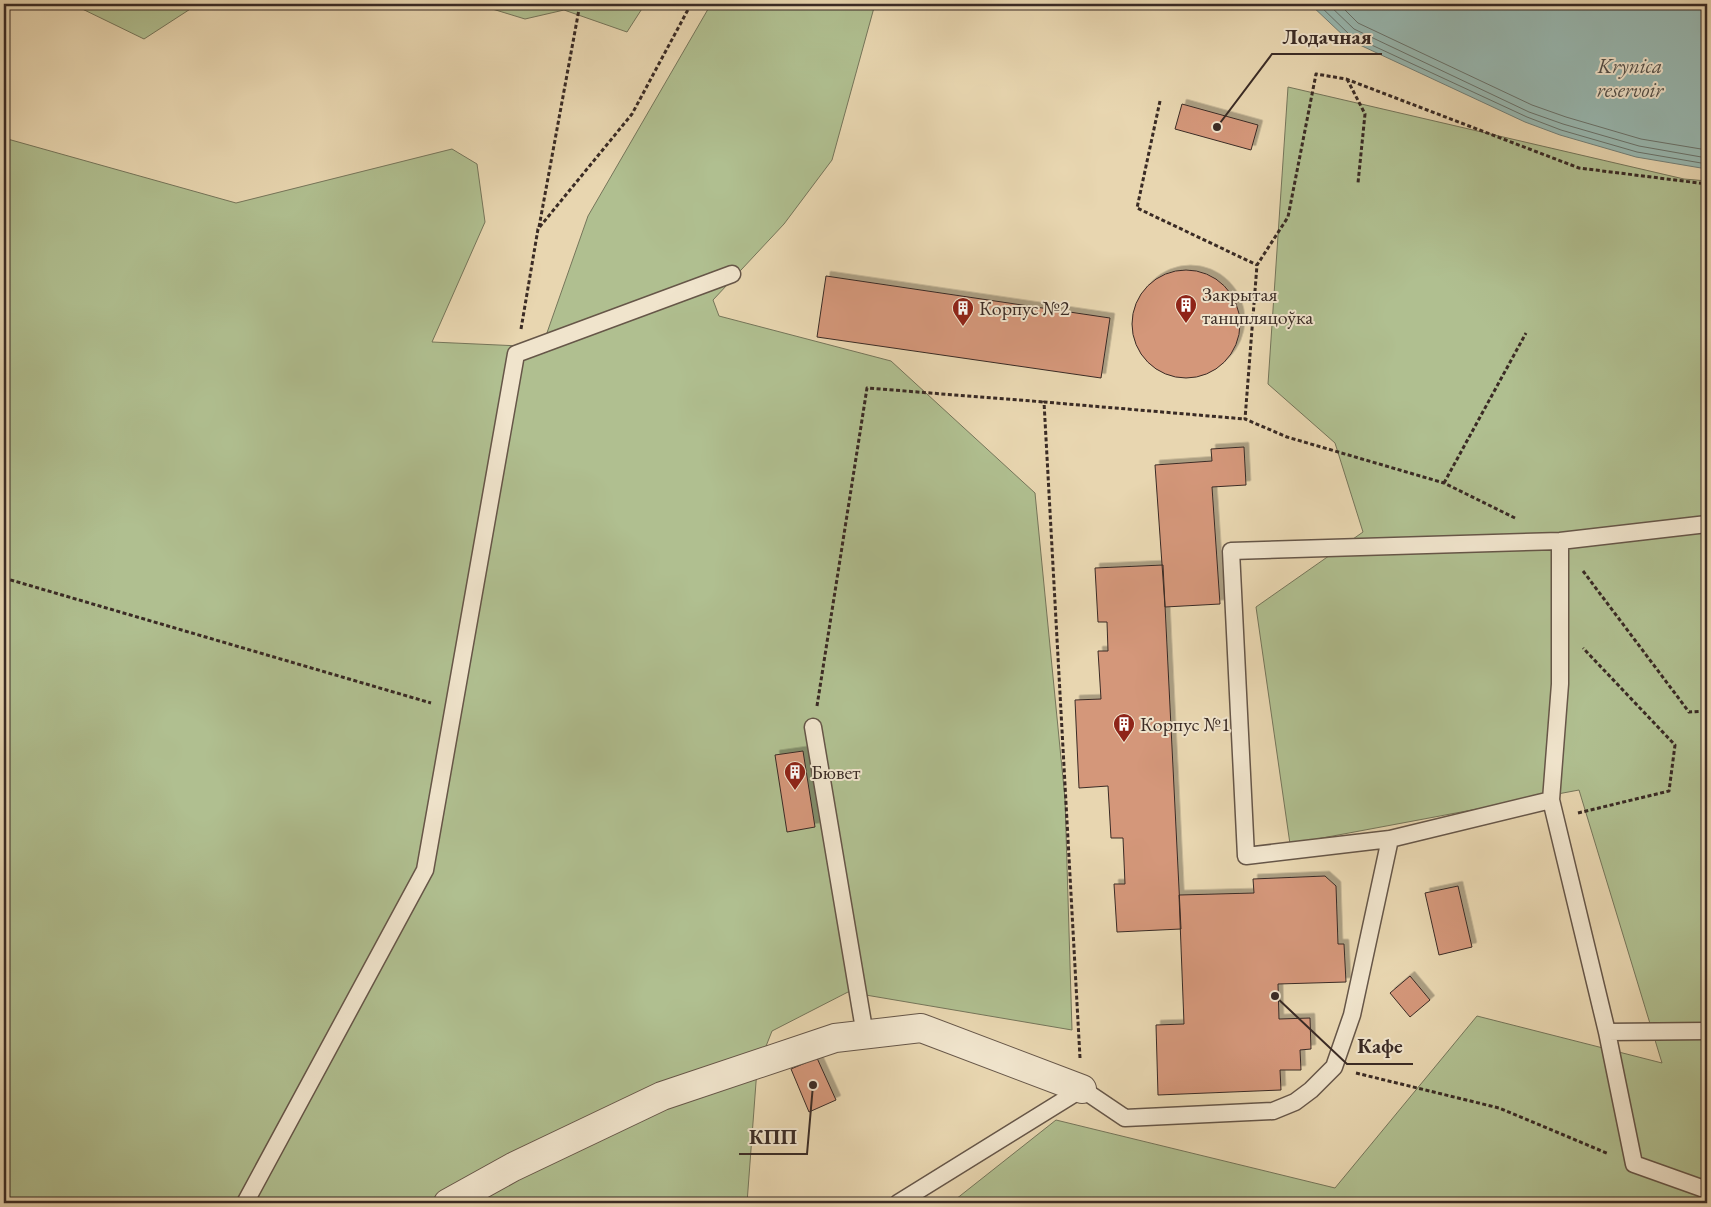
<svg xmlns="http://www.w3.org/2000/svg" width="1711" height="1207" viewBox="0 0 1711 1207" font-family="'EB Garamond',serif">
	<defs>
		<filter id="shadow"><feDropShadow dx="4.5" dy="-4.5" stdDeviation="0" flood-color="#0004"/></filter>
	</defs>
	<rect width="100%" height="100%" fill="#e8d6b0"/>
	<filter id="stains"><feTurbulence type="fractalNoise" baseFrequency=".004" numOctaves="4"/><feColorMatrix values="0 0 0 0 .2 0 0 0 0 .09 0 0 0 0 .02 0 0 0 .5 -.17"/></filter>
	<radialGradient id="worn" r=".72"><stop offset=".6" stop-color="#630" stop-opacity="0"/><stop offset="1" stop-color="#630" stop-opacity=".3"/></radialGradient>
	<path fill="#b0bf90" stroke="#75755a" d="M 72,4 L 198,4 L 144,39 Z
		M 476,4 L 645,4 L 627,32 L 564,10 L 525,19 Z
		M 711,4 L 875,4 L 832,160 L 784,224 L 713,300 L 719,316 L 891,361 L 1035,493 L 1065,799 L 1072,1030 L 848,992 L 772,1031 L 757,1069 L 747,1203 L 4,1203 L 4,138 L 236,203 L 452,149 L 477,164 L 485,222 L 432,342 L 542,347 L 588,216 Z
		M 1288,87 L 1684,179 L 1707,181 L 1707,1203 L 951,1203 L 1056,1120 L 1335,1188 L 1477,1016 L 1662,1063 L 1579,790 L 1290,844 L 1256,607 L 1363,532 L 1335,443 L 1268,384 Z"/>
	<path fill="#98b8b1" stroke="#728079" d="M 1310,4 L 1707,4 L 1707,169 L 1636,157 L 1560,135 L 1525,122 L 1347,39 Z"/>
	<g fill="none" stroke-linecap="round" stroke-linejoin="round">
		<path stroke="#69726b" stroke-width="1" d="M 1318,4 L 1350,35 L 1527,117 L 1561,130 L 1637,152 L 1707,164
			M 1328,4 L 1354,29 L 1529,112 L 1563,124 L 1639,146 L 1707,158
			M 1339,4 L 1358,23 L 1532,105 L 1566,117 L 1641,139 L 1707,150"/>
	</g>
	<path fill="#d4977a" stroke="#3a2b25" filter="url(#shadow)" d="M 1182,104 L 1258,125 L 1251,150 L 1175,129 Z
		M1132 324a54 54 0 1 1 108 0a54 54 0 1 1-108 0Z
		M 826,276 L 1110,318 L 1101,378 L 817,337 Z
		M 1244,447 L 1246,485 L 1212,487 L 1220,604 L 1165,607 L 1155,465 L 1212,461 L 1211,449 Z
		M 1163,565 L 1181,929 L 1117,932 L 1114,884 L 1125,884 L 1123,838 L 1111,838 L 1108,786 L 1079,788 L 1075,700 L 1101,699 L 1098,651 L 1108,651 L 1107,622 L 1098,622 L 1095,568 Z
		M 803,751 L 815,827 L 787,832 L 775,755 Z
		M 1325,876 L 1336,886 L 1338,944 L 1344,944 L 1346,982 L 1278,984 L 1279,1019 L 1310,1018 L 1311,1049 L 1300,1050 L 1301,1070 L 1280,1070 L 1281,1090 L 1158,1095 L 1156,1025 L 1184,1024 L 1179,895 L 1254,893 L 1253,879 Z
		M 1458,886 L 1472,947 L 1439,955 L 1425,893 Z
		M 1410,976 L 1430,1000 L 1410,1017 L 1390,993 Z
		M 817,1058 L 836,1100 L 809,1112 L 791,1069 Z"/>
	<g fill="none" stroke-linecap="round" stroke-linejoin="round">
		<g stroke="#665648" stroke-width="19">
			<path id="service" d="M 1560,541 L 1560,684 L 1551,800 L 1607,1032 L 1634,1164 L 1707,1190
				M 813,727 L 865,1035
				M 1390,839 L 1246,856 L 1231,551 L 1560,541 L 1707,524
				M 1607,1032 L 1707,1031
				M 245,1203 L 425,870 L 516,354 L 732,274
				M 898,1203 L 1082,1089 L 1125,1118 L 1273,1111 L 1295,1102 L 1311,1090 L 1334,1067 L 1352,1015 L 1390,839 L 1551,800"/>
		</g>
		<g stroke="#665648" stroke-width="30">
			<path id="minor" d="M 448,1203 L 513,1167 L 662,1096 L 835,1038 L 921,1028 L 1082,1089"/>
		</g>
		<path stroke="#3a2b25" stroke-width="3" stroke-dasharray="4 2.5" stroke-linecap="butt" d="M 1347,79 L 1365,114 L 1358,183
			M 1160,101 L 1137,208 L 1257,265
			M 539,227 L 580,4
			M 521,329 L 538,229 L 632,114 L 691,4
			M 1444,483 L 1526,333
			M 1515,518 L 1444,483 L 1287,437 L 1245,419 L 1257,265 L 1288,217 L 1316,74 L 1346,79 L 1579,168 L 1707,184
			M 1583,571 L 1689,712 L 1707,711
			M 4,578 L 431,703
			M 817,706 L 867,388 L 1044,402
			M 1578,813 L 1669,791 L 1675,745 L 1583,648
			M 1080,1058 L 1044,402 L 1245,419
			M 1356,1073 L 1499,1108 L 1609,1154"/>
		<use href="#service" stroke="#f0e4cc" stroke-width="16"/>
		<use href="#minor" stroke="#f0e4cc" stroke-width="28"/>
	</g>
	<defs>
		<g id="building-pin" transform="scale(1.125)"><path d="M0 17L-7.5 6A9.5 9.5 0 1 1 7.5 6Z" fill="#8f2418" stroke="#f0e4cc"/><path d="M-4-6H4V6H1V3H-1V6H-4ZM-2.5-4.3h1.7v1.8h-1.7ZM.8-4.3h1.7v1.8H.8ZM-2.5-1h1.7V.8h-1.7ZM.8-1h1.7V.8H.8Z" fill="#fff"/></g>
	</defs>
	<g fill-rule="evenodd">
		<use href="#building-pin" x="1186" y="305"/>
		<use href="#building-pin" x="963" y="308"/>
		<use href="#building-pin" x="1124" y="724"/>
		<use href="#building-pin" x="795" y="772"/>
	</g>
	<g text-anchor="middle" stroke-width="4" stroke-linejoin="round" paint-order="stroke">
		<g font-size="20" fill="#3a2b25" stroke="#f0e4cc" text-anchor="start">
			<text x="1202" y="301">Закрытая<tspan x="1202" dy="23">танцпляцоўка</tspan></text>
			<text x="979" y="315">Корпус №2</text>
			<text x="1140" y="731">Корпус №1</text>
			<text x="811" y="779">Бювет</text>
		</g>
		<g font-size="21" font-style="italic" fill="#524e48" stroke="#f0e4cc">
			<text x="1630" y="73">Krynica<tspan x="1630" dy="24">reservoir</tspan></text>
		</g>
	</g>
	<path fill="none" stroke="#3a2b25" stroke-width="2" d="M1217 127L1272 54H1382M1275 996L1347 1064H1413M813 1085L807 1154H739"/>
	<g fill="#3a2b25" stroke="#f0e4cc" stroke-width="2">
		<circle cx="1217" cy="127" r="5"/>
		<circle cx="1275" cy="996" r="5"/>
		<circle cx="813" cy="1085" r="5"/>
	</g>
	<g font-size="21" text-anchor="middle" font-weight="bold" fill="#3a2b25" stroke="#f0e4cc" stroke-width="4" stroke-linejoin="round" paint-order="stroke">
		<text x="1327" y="44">Лодачная</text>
		<text x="1380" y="1053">Кафе</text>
		<text x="773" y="1144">КПП</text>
	</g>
	<rect width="1711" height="1207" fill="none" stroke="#e8d6b0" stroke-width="20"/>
	<rect x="5" y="5" width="1701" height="1197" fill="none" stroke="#3a2b25" stroke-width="2.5"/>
	<rect x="10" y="10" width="1691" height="1187" fill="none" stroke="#3a2b25"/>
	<rect width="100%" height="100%" filter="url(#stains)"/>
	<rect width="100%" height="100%" fill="url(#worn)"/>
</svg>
